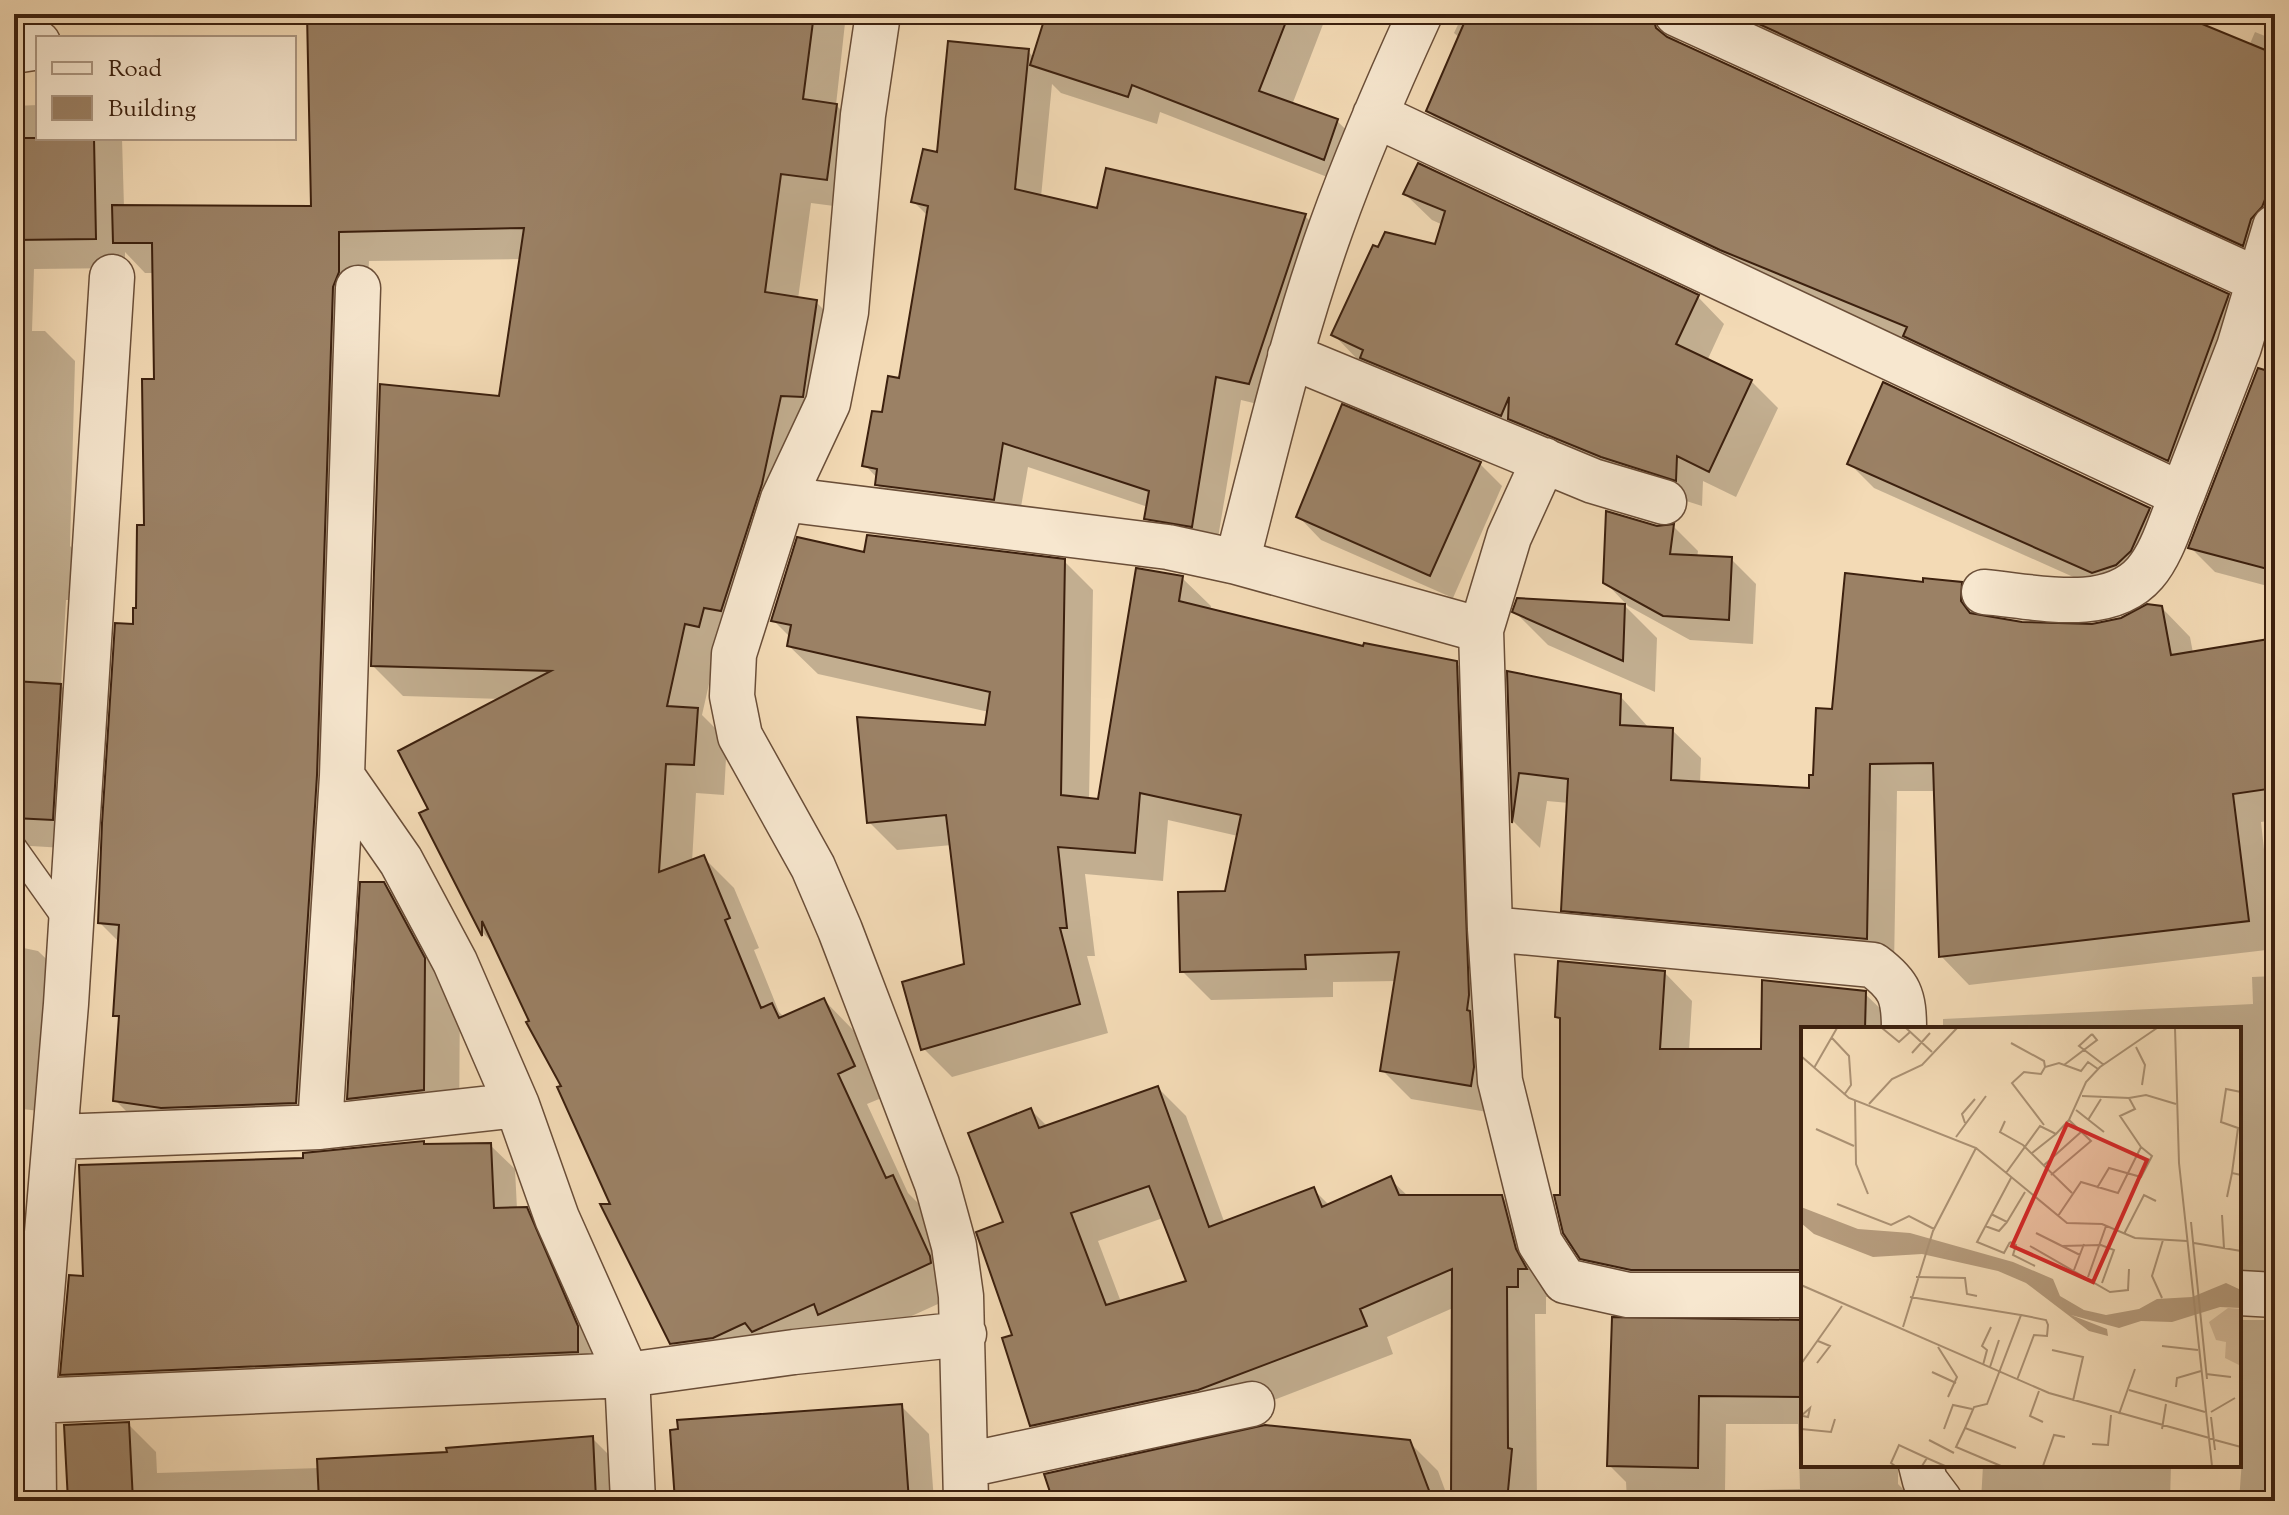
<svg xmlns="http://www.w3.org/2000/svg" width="2289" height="1515" viewBox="0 0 2289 1515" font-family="'Sorts Mill Goudy',serif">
	<rect width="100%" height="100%" fill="#f3dab5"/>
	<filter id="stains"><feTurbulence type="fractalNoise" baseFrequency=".0025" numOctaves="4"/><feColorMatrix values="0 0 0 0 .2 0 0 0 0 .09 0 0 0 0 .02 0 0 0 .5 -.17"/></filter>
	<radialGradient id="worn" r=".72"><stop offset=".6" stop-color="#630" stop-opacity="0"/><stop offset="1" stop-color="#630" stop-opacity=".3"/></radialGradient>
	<path fill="#0003" fill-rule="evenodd" d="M 309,14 L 846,14 L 836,105 L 867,136 L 857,209 L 811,203 L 798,299 L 816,302 L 846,332 L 716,653 L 702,715 L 727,740 L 724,795 L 696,793 L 692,862 L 703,857 L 734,888 L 759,948 L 754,950 L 779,1012 L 785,1018 L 824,1000 L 854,1031 L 884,1097 L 867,1104 L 908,1193 L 923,1208 L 960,1294 L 850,1344 L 702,1373 L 672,1343 L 564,1087 L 496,947 L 484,934 L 422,814 L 431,809 L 502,699 L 403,696 L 373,666 L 501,398 L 522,259 L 369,261 L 326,1133 L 146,1131 L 115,1100 L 121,1020 L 115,1015 L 120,943 L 100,923 L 146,527 L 156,381 L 155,273 L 145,273 L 125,252 L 125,268 L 34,269 L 32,331 L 45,331 L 75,361 L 70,546 L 75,551 L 72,600 L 66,600 L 61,686 L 90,715 L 81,849 L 14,845 L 14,106 L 38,105 L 38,138 L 122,138 L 124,207 L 313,208 Z
		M 1048,14 L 1327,14 L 1292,105 L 1337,121 L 1366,149 L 1353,187 L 1160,112 L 1157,124 L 1061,93 L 1052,84 L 1041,197 L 1099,210 L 1108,171 L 1305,216 L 1330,241 L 1274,408 L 1241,400 L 1216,550 L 1171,543 L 1146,518 L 1148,507 L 1028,467 L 1018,524 L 902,509 L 877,485 L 878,479 L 865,465 L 901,381 L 928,216 L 913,201 L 938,154 L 1028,51 L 1034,58 Z
		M 1366,14 L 1425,14 L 1416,35 Z
		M 1463,14 L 2173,14 L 2249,46 L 2255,32 L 2275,40 L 2275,259 L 2270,271 L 1681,30 L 1678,44 L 2228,296 L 2255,323 L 2195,486 L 1932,362 L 1914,344 L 1750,275 L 1455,138 L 1428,111 L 1460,38 L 1454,33 Z
		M 1405,194 L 1698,297 L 1724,324 L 1707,361 L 1751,381 L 1778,408 L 1736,497 L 1703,481 L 1702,506 L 1630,483 L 1360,362 L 1334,335 L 1436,246 L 1443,225 L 1432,220 Z
		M 2275,375 L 2275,588 L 2215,572 L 2190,547 Z
		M 1479,463 L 1502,486 L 1453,598 L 1321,540 L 1299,517 Z
		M 1849,463 L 2149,509 L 2174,534 L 2118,597 L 1874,488 Z
		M 1673,526 L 1698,551 L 1697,558 L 1731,559 L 1756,584 L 1753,644 L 1690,640 L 1628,606 L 1605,582 Z
		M 866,555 L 1064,561 L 1093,590 L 1089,800 L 1099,801 L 1182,578 L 1211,606 L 1210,611 L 1365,648 L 1456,663 L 1485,692 L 1499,1114 L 1411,1099 L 1383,1071 L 1396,981 L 1333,982 L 1333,997 L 1211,1000 L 1182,971 L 1226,893 L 1238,836 L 1168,820 L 1163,881 L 1085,874 L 1095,956 L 1087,956 L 1108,1033 L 952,1077 L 923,1048 L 966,966 L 952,845 L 897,850 L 869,822 L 987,727 L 989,712 L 818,674 L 789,646 L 791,638 L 773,620 Z
		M 1925,584 L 1961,584 L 1989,613 L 1989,618 L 2021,624 L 2092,626 L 2162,608 L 2190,637 L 2193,653 L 2275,640 L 2275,820 L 2261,822 L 2275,949 L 1969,985 L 1941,956 L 1936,791 L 1897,791 L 1894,967 L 1592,938 L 1563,910 L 1569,803 L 1547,801 L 1540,848 L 1514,822 L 1509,674 L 1620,696 L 1649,728 L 1672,730 L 1701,758 L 1700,784 L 1811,790 L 1834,711 Z
		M 1625,606 L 1657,638 L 1655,692 L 1548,645 L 1515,612 Z
		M 383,884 L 420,921 L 460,996 L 459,1126 L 385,1134 L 349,1098 Z
		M 14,946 L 38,951 L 63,975 L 39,1111 L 14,1108 Z
		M 1664,972 L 1692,1001 L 1689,1051 L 1763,1051 L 1862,991 L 1891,1019 L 1891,1029 L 1803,1029 L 1803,1297 L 1611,1286 L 1582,1258 L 1562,1197 L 1562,1021 L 1558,1016 Z
		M 2275,976 L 2275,1296 L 2246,1307 L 2242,1320 L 2275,1320 L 2275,1501 L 2239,1501 L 2243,1446 L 2239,1445 L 2239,1029 L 1943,1029 L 1943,1019 L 2253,1004 L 2252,977 Z
		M 1158,1088 L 1186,1116 L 1225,1224 L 1314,1190 L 1330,1206 L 1390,1179 L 1409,1197 L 1502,1197 L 1530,1225 L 1553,1297 L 1546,1297 L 1546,1314 L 1535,1314 L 1537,1501 L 1453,1501 L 1453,1308 L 1387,1337 L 1393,1354 L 1227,1418 L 1060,1453 L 1031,1425 L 1014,1337 L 1005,1223 L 1031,1110 L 1048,1127 ZM 1163,1218 L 1188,1282 L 1121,1302 L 1098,1241 Z
		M 423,1143 L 426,1146 L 490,1145 L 515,1169 L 517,1209 L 526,1209 L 551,1234 L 602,1376 L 87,1399 L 62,1374 L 85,1278 L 305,1160 Z
		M 14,1275 L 43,1300 L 14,1404 Z
		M 1614,1319 L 1803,1322 L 1803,1465 L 1898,1465 L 1898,1484 L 1908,1494 L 1908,1501 L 1627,1501 L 1626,1482 L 1609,1465 ZM 1726,1424 L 1798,1424 L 1800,1489 L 1725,1491 Z
		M 901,1406 L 929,1434 L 934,1501 L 677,1501 Z
		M 128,1424 L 156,1452 L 157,1473 L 320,1468 L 592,1438 L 620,1466 L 621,1501 L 70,1501 Z
		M 1409,1442 L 1438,1471 L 1449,1501 L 1039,1501 Z
		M 1983,1465 L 2171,1465 L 2170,1501 L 1981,1501 Z"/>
	<path fill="#9b8165" stroke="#3c200e" stroke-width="2" fill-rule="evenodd" d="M 307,14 L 814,14 L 803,99 L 837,104 L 827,180 L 781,174 L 765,292 L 817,300 L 803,397 L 781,396 L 762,484 L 721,611 L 704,608 L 699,627 L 685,624 L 667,706 L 698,708 L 694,765 L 666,764 L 659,872 L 704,855 L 730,918 L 725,920 L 761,1008 L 772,1003 L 779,1018 L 824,998 L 855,1066 L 838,1074 L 886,1178 L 893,1175 L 930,1256 L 931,1263 L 818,1315 L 814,1304 L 752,1332 L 745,1323 L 713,1338 L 670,1344 L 600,1204 L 610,1204 L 557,1087 L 561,1086 L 526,1022 L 529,1021 L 482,921 L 482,936 L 419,813 L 428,809 L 398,751 L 551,671 L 371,666 L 380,384 L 499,396 L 524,228 L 339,232 L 339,272 L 333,287 L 317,775 L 296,1103 L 161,1108 L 113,1101 L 119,1016 L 113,1016 L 119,925 L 98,923 L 102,823 L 115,623 L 133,624 L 133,608 L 136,608 L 137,525 L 144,525 L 142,379 L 154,379 L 152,243 L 113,243 L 112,205 L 311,206 Z
		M 1046,14 L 1289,14 L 1259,91 L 1338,119 L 1324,160 L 1132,85 L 1128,97 L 1030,65 Z
		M 1468,14 L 1652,14 L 1656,28 L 1667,37 L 2229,294 L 2168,461 L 1903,336 L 1907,327 L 1720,250 L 1426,111 Z
		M 1737,14 L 2178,14 L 2275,54 L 2275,174 L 2262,207 L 2251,219 L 2243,246 Z
		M 948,41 L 1029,49 L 1015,189 L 1097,208 L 1106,168 L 1306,214 L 1249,384 L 1216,377 L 1192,527 L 1144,519 L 1149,491 L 1003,443 L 994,500 L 875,485 L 877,469 L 862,466 L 872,411 L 882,412 L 888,376 L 899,378 L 928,206 L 911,202 L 923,149 L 937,152 Z
		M 14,138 L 94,138 L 96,239 L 14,240 Z
		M 1418,163 L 1699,295 L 1676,344 L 1752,380 L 1709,472 L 1677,456 L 1676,481 L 1601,457 L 1508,419 L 1509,397 L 1501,416 L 1360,358 L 1363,350 L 1331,335 L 1373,245 L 1378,247 L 1385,232 L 1435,244 L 1445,211 L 1403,194 Z
		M 2258,368 L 2275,373 L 2275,571 L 2188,548 Z
		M 1883,382 L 2150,508 L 2131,551 L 2116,565 L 2092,573 L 1847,464 Z
		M 1342,404 L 1481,462 L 1430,576 L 1296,517 Z
		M 1606,511 L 1657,526 L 1674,524 L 1670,554 L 1732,557 L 1729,620 L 1663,616 L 1603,583 Z
		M 867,535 L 1065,559 L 1061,795 L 1098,799 L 1136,568 L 1183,576 L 1179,601 L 1363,646 L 1364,643 L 1457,661 L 1469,995 L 1467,1010 L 1470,1011 L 1474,1067 L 1471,1086 L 1380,1071 L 1399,952 L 1305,955 L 1306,969 L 1180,972 L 1178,892 L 1225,891 L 1241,815 L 1140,793 L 1135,853 L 1058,847 L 1067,928 L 1060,928 L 1080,1004 L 921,1050 L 902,982 L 964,964 L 946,815 L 867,823 L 857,717 L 985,725 L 990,692 L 787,646 L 791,625 L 771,621 L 797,537 L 864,552 Z
		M 1845,573 L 1923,582 L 1923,578 L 1962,582 L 1961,601 L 1970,613 L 2022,622 L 2092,624 L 2121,618 L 2147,604 L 2162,606 L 2171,655 L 2275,638 L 2275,788 L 2233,794 L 2249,921 L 1939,957 L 1933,763 L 1870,764 L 1867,939 L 1561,911 L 1568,779 L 1519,773 L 1512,823 L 1507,671 L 1621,694 L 1620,725 L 1673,728 L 1671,780 L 1809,788 L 1809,775 L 1813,775 L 1816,708 L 1832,709 Z
		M 1517,598 L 1625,604 L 1623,661 L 1512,612 Z
		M 14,681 L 61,684 L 53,820 L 14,818 Z
		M 360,882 L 384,882 L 425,958 L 424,1090 L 347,1099 Z
		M 1558,961 L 1665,971 L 1660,1049 L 1761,1049 L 1762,980 L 1866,991 L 1865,1029 L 1803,1029 L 1803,1270 L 1631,1270 L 1580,1259 L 1563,1233 L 1554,1195 L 1560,1195 L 1560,1018 L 1555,1017 Z
		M 1158,1086 L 1209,1227 L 1314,1187 L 1322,1207 L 1391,1176 L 1399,1195 L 1502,1195 L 1516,1249 L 1527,1269 L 1518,1269 L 1518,1287 L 1507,1287 L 1508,1448 L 1512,1449 L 1507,1501 L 1451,1501 L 1452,1269 L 1360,1309 L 1367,1326 L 1198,1390 L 1030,1426 L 1002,1338 L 1012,1335 L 976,1232 L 1003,1222 L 968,1133 L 1031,1108 L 1039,1128 ZM 1149,1186 L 1186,1281 L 1106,1305 L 1071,1213 Z
		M 424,1141 L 424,1144 L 491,1143 L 494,1208 L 527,1207 L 578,1326 L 578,1352 L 60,1375 L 69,1275 L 83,1276 L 79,1165 L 303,1158 L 303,1153 Z
		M 14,1273 L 19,1273 L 14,1328 Z
		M 1612,1317 L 1803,1320 L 1803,1397 L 1699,1396 L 1698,1468 L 1607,1466 Z
		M 902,1404 L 909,1501 L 675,1501 L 670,1430 L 678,1429 L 677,1420 Z
		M 129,1422 L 133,1501 L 68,1501 L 64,1425 Z
		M 1265,1425 L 1410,1440 L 1433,1501 L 1053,1501 L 1044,1474 Z
		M 593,1436 L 596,1499 L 319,1501 L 317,1459 L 447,1452 L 446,1448 Z"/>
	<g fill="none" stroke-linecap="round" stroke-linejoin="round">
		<g stroke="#6a4e38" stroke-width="27">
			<path id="service" d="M 14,847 L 68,923"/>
		</g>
		<g stroke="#6a4e38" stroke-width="47">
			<path id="minor" d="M 878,14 L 863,115 L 846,312 L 828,403 L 783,499 L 734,654 L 732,696 L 740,736 L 813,867 L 840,930 L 937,1184 L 954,1246 L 961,1296 L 966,1501
				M 1677,14 L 2260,281
				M 14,51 L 33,48 L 38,43
				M 1375,115 L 2182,495 L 2239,347 L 2275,227
				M 1290,356 L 1593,481 L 1664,502
				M 783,499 L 1168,547 L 1237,562 L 1481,630 L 1490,929 L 1500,1081 L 1540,1243 L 1565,1281 L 1628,1295 L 1803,1295
				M 1237,562 C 1266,450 1292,337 1331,228 C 1357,155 1388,84 1420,14
				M 1984,592 C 2033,596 2108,616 2145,573 C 2163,552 2171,520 2182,495
				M 1481,630 L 1509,537 L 1544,460
				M 342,776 L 401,861 L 455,962 L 517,1105 L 557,1218 L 627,1375 L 633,1501
				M 1490,929 L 1873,965 C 1900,985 1904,996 1904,1029
				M 320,1127 L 342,776 L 358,288
				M 56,1137 L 320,1127 L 517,1105
				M 2239,1293 L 2275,1295
				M 33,1401 L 627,1375 L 794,1352 L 964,1334
				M 967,1465 L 1252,1404
				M 1921,1465 L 1925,1481 L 1940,1501
				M 34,1501 L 33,1401 L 66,1004 L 112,277"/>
		</g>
		<use href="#service" stroke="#f7e7cf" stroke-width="24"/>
		<use href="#minor" stroke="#f7e7cf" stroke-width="44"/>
	</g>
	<g transform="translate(1801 1027)">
		<rect width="440" height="440" fill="#f3dab5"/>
		<path d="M 427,281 L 440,282 L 440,339 L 424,331 L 425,315 L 415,313 L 408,295 Z" fill="#d4ba99"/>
		<path d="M 0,180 L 57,202 L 109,206 L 212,235 L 252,252 L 259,269 L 283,283 L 305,288 L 338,282 L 356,272 L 391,270 L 425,256 L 440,263 L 440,281 L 419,280 L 371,295 L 340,294 L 318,301 L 270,288 L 306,302 L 307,309 L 288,304 L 225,256 L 197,244 L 121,227 L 72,230 L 13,207 L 0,196 Z" fill="#b59b7c"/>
		<path fill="none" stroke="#aa9072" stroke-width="2" d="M 81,1 L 98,15 L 109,5M 105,1 L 131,25M 374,1 L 378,136 L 411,439M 291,7 L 278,19 L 303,38M 31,11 L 48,29 L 50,58 L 43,68M 210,16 L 243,34 L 244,40M 335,20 L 344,38 L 341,58M 111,26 L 129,6M 0,29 L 48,71 L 175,121 L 132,204 L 102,300M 263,38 L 296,13 L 291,7M 13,41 L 36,1M 440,65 L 425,62 L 420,95 L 437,101 L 431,146 L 440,148M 328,71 L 345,68 L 375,77M 54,73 L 55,137 L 67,167M 68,77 L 91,52 L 121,38 L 156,1M 275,83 L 303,105M 287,93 L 300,72M 204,94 L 199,105 L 222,118 L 271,166M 164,96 L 161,87 L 174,72M 243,98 L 211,56 L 223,45 L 240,47 L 244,40 L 258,36 L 280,44 L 287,35 L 297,42M 15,102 L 53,119M 155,110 L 185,69M 175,121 L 266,196 L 301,197 L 334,211 L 386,214M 231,126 L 255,107M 242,139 L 280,105M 205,146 L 239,99 L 255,107 L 268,93 L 285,55 L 299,40 L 356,1M 250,148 L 290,114 L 268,93M 296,161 L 308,141 L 340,150 L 351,129 L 340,120M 426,170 L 431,146M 36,177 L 90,198 L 108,189 L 133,202M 190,187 L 206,195 L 224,165M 421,188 L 423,221M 257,189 L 280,155 L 317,166 L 340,120 L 319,89 L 334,82 L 328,71 L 281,69M 390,195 L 406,352M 184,199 L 198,204 L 206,195M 235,206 L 279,228M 323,207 L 343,168 L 355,174M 209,215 L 203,226 L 176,215 L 210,151M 209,215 L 215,218 L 212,228 L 234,239M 393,216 L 440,224M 229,219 L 309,265 L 327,263 L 328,242M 261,219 L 300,218 L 313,223 L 301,256M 273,243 L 283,217M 115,250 L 164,251 L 166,267 L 176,269M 287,250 L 305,199M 0,258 L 248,366 L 412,412M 109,270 L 220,288 L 186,377 L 173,380 L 164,401 L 215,421M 361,271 L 351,249 L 362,213M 361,319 L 397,323M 137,320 L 156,350 L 147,370M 251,323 L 282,330 L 272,374M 16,336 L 29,319 L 17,314M 0,337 L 41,279M 182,338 L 186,323 L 181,319 L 190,300M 189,340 L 198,313M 131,345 L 155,356M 405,347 L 430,350M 216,353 L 233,308 L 246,309 L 247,298 L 245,293 L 220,288M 375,360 L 376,351 L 400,344M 328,363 L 404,385M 238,364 L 229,389 L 242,395M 410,385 L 434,371M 318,387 L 334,342M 0,389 L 9,381 L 7,390 L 2,389M 410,390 L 414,423M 164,401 L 155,420 L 200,439M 0,402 L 30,405 L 34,392M 143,402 L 152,378 L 171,382M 361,402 L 365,377M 128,413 L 153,426M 414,413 L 440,420M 291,417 L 307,418 L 310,388M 94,439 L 90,436 L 98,418 L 126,431M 121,439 L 126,431 L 144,439M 242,439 L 253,408 L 264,410"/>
		<path fill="#d62828" fill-opacity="0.15" stroke="#d62828" stroke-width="4" d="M 266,97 L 346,133 L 292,255 L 211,219 Z"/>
		<rect width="440" height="440" fill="none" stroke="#3c200e" stroke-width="4"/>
	</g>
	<rect width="2289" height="1515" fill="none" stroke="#f3dab5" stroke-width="48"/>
	<rect x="16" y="16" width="2257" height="1483" fill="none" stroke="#3c200e" stroke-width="4"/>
	<rect x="24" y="24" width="2241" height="1467" fill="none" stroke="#3c200e" stroke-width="2"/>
	<rect x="36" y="36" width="260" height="104" fill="#f7e7cf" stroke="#ac9782" stroke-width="2"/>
	<rect x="52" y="62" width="40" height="12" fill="#f7e7cf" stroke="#ac9782" stroke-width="2"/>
	<text x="108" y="76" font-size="24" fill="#3c200e">Road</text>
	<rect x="52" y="96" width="40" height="24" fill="#9b8165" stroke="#ac9782" stroke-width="2"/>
	<text x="108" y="116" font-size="24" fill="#3c200e">Building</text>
	<rect width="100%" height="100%" filter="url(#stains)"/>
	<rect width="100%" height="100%" fill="url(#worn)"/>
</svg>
